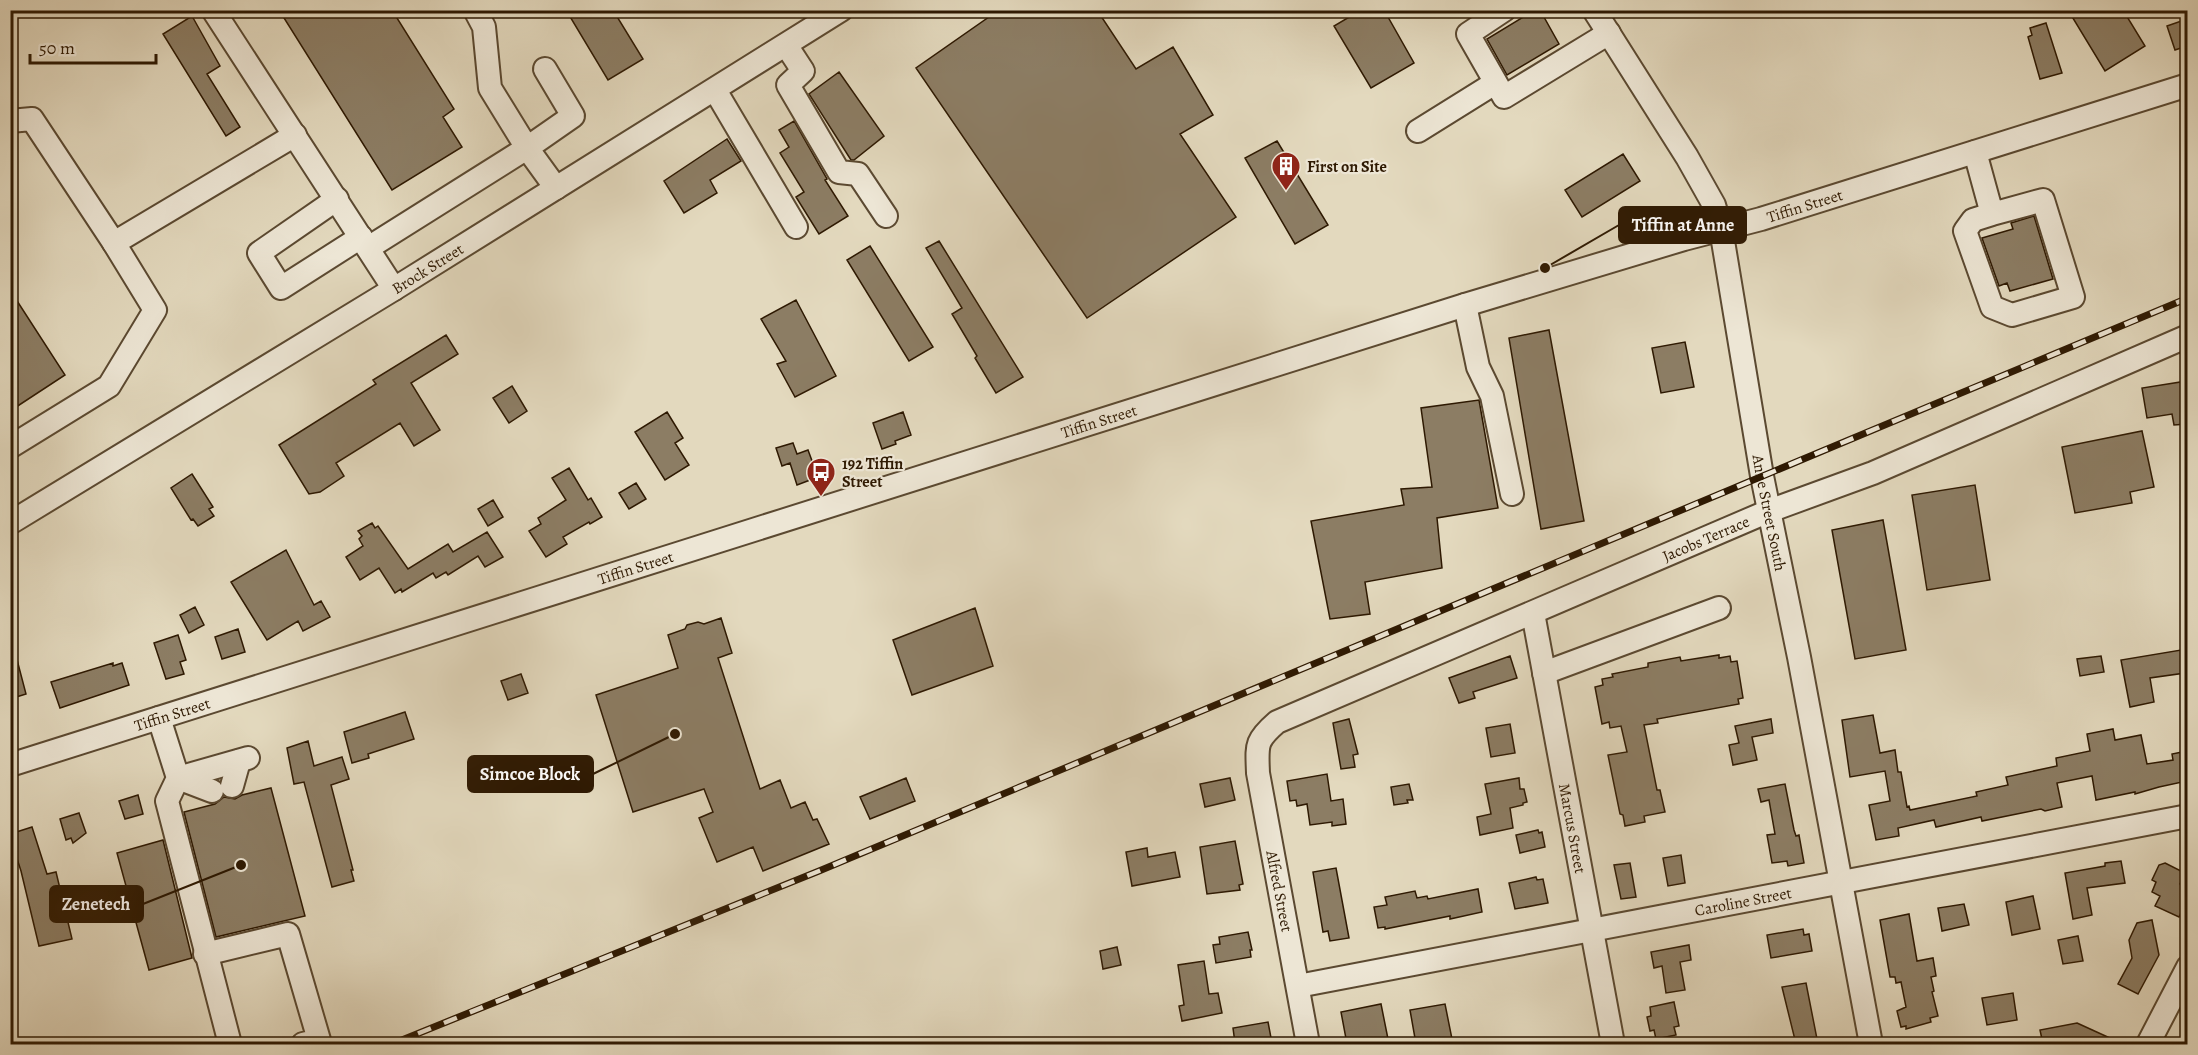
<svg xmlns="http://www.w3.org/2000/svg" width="2198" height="1055" viewBox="0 0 2198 1055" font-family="Alegreya,serif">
	<rect width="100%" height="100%" fill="#e3d9be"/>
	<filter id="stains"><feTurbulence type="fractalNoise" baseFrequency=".00333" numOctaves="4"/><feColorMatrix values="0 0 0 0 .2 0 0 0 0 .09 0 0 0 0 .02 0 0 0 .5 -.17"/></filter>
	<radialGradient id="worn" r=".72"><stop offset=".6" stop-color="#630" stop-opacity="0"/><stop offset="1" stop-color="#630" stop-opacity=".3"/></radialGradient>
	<path fill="#8c7d64" stroke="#2e1902" stroke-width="1.5" d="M 279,10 L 392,10 L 454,109 L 443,117 L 462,147 L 392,190 Z
		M 566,10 L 613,10 L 643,59 L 608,80 Z
		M 999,10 L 1097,10 L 1136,69 L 1173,47 L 1213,115 L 1180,134 L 1236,217 L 1087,318 L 916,68 Z
		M 1361,10 L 1384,10 L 1414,63 L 1371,88 L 1334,26 Z
		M 1535,10 L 1540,10 L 1559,44 L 1507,75 L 1487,39 Z
		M 2068,10 L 2123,10 L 2145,46 L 2105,71 Z
		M 192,16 L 220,66 L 207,74 L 240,127 L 226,136 L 163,34 Z
		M 2187,19 L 2187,46 L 2175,50 L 2167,26 Z
		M 2046,23 L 2062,73 L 2040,79 L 2028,37 L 2032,35 L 2030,28 Z
		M 839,72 L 884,136 L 854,160 L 851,160 L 809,94 Z
		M 794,121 L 827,179 L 825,180 L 848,216 L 819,234 L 796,197 L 804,192 L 780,153 L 789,147 L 779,130 Z
		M 727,139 L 741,161 L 710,180 L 717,193 L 684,213 L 664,181 Z
		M 1277,141 L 1328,225 L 1295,244 L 1245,158 Z
		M 1623,154 L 1640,181 L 1582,217 L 1565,190 Z
		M 2034,216 L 2053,279 L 2010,291 L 2007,283 L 1999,286 L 1982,238 L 2013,229 L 2011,223 Z
		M 939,241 L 1023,377 L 996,393 L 975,358 L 977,356 L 952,314 L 962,308 L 926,248 Z
		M 870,246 L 933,347 L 909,361 L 847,260 Z
		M 10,290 L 65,375 L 10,411 Z
		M 796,300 L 836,376 L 795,397 L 777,364 L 786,361 L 761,319 Z
		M 1549,330 L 1584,521 L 1541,529 L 1509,338 Z
		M 446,335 L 458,354 L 411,383 L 440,430 L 414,446 L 400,423 L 336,463 L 344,476 L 320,492 L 309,494 L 279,445 L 376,384 L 373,380 Z
		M 1685,342 L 1694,387 L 1661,393 L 1652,348 Z
		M 2187,381 L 2187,424 L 2174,425 L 2172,414 L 2147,418 L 2142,388 Z
		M 512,386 L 527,411 L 509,423 L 493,398 Z
		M 1479,400 L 1498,508 L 1437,518 L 1442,568 L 1365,582 L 1370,614 L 1330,619 L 1311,521 L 1404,505 L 1401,489 L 1432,487 L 1421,408 Z
		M 667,412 L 683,438 L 675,443 L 689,465 L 665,480 L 635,432 Z
		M 903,412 L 911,435 L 895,441 L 896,444 L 882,449 L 873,423 Z
		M 2142,431 L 2154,487 L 2130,492 L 2132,503 L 2075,513 L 2062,447 Z
		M 793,443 L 797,454 L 808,450 L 818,477 L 797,485 L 790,463 L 782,466 L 776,448 Z
		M 569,468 L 588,500 L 591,498 L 602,517 L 590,524 L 589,522 L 563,537 L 567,544 L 546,557 L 529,531 L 541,524 L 538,518 L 566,500 L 552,478 Z
		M 192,474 L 213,507 L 209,509 L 214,516 L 198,526 L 193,519 L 191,520 L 171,488 Z
		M 636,483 L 646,499 L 629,509 L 619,493 Z
		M 1975,485 L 1990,580 L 1927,590 L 1912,495 Z
		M 493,500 L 503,517 L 488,526 L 478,509 Z
		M 1883,520 L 1906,650 L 1855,659 L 1832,530 Z
		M 372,523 L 375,528 L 378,526 L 408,569 L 448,544 L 453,552 L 487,532 L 503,557 L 485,567 L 478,556 L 448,575 L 446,572 L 436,578 L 433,573 L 402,592 L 401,589 L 395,593 L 379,568 L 360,580 L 346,557 L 363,546 L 359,539 L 362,536 L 358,531 Z
		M 286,550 L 314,605 L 321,601 L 330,617 L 303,631 L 298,621 L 267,640 L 231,582 Z
		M 195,607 L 204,625 L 189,633 L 180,615 Z
		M 975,608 L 993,666 L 912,695 L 893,640 Z
		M 721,618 L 732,653 L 718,658 L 760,789 L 780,780 L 791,808 L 805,802 L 813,820 L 817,819 L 829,844 L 763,871 L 753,847 L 717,862 L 699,818 L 713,812 L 704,789 L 633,812 L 596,695 L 678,668 L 668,635 L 685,629 L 687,625 L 698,622 L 704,624 Z
		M 238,629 L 245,652 L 222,659 L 215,637 Z
		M 178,635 L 186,660 L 180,662 L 184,674 L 166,679 L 154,643 Z
		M 2181,650 L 2185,673 L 2150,678 L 2154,702 L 2130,707 L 2121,660 Z
		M 15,652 L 26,694 L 10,699 L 10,653 Z
		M 1719,655 L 1719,658 L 1730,656 L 1731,662 L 1737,661 L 1743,698 L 1738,699 L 1739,704 L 1657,719 L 1658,723 L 1644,725 L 1657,790 L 1660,790 L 1665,812 L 1644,816 L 1645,822 L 1625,826 L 1623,815 L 1620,814 L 1608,755 L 1627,752 L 1621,726 L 1610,728 L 1609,722 L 1602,724 L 1595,687 L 1603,685 L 1602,679 L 1613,677 L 1612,674 L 1648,667 L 1648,663 L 1680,657 L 1681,661 Z
		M 1510,656 L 1517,678 L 1473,692 L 1475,698 L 1459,703 L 1449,678 Z
		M 2101,656 L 2104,672 L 2080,676 L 2077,659 Z
		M 113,663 L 113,666 L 122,663 L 129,685 L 60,708 L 51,682 Z
		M 521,674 L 528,693 L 508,700 L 501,681 Z
		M 405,712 L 414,739 L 368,754 L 369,758 L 352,763 L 344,732 Z
		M 1873,715 L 1880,753 L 1895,750 L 1898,772 L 1901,772 L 1907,807 L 1909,806 L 1910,810 L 1977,796 L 1976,792 L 2008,785 L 2006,777 L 2057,766 L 2056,758 L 2090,751 L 2087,734 L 2113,729 L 2115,740 L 2141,735 L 2147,764 L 2173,760 L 2172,754 L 2187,751 L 2187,781 L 2159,787 L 2135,794 L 2135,792 L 2096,800 L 2092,776 L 2057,783 L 2062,807 L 2045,811 L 2041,809 L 1982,821 L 1981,817 L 1936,827 L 1934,820 L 1898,828 L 1899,836 L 1876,840 L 1869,805 L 1890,801 L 1885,771 L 1850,777 L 1842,720 Z
		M 1349,719 L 1358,754 L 1353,755 L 1355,767 L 1341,769 L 1333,723 Z
		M 1771,719 L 1773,733 L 1752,737 L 1757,760 L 1733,765 L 1729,745 L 1739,743 L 1735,726 Z
		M 1510,724 L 1515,753 L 1491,757 L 1486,728 Z
		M 308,741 L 314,766 L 342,757 L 349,779 L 331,785 L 353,870 L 351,870 L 354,881 L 332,887 L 304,782 L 294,784 L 287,748 Z
		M 1327,774 L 1331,801 L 1343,799 L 1346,824 L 1332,826 L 1332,822 L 1310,825 L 1307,804 L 1297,806 L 1296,800 L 1290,801 L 1287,781 Z
		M 906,778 L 915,801 L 870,819 L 860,797 Z
		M 1230,778 L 1235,800 L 1205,807 L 1200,784 Z
		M 1519,778 L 1520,789 L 1524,789 L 1527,802 L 1523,803 L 1523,805 L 1510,808 L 1513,828 L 1480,835 L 1477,817 L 1491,814 L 1485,784 Z
		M 1409,784 L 1413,800 L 1407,800 L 1408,803 L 1394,805 L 1391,787 Z
		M 1785,784 L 1794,830 L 1796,836 L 1799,835 L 1804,863 L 1788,866 L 1787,861 L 1772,863 L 1767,835 L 1775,834 L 1769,800 L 1761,802 L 1758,789 Z
		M 271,788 L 305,916 L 216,937 L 184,812 L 215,804 L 224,797 L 235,799 L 242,795 Z
		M 138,795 L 143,814 L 125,819 L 119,801 Z
		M 79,813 L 86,833 L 73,843 L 71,838 L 66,840 L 60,819 Z
		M 32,827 L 47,874 L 56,872 L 72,939 L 39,946 L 21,871 L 10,837 L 10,834 Z
		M 1538,830 L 1539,833 L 1542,832 L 1545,847 L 1520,853 L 1516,835 Z
		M 163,840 L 192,958 L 149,970 L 117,853 Z
		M 1235,841 L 1243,884 L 1239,885 L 1240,890 L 1207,894 L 1200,847 Z
		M 1147,848 L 1148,857 L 1175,852 L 1180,877 L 1132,886 L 1126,852 Z
		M 1681,855 L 1685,883 L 1668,886 L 1663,858 Z
		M 2121,861 L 2125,883 L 2087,888 L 2092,915 L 2073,919 L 2065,873 L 2105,866 L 2105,863 Z
		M 1630,863 L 1636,897 L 1621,899 L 1614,865 Z
		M 2165,863 L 2185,873 L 2180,884 L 2187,888 L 2187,900 L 2179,917 L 2155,906 L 2160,896 L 2152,892 L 2156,882 L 2152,880 L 2159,865 Z
		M 1336,868 L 1349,938 L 1330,941 L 1328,931 L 1323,932 L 1313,872 Z
		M 1536,877 L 1537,880 L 1543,879 L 1548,903 L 1515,909 L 1509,883 Z
		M 1478,889 L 1482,912 L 1450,919 L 1450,916 L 1385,929 L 1385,927 L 1378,928 L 1374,907 L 1387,905 L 1385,897 L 1415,891 L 1417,898 L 1427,896 L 1428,899 Z
		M 2033,896 L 2040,929 L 2012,935 L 2006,902 Z
		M 1964,904 L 1969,925 L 1942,931 L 1938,908 Z
		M 1909,914 L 1917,961 L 1933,958 L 1936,976 L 1931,977 L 1934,991 L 1932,992 L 1938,1016 L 1930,1018 L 1931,1022 L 1906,1029 L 1906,1026 L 1901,1027 L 1897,1011 L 1906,1007 L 1901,982 L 1896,983 L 1895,977 L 1890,977 L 1880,920 Z
		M 2152,920 L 2159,955 L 2138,994 L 2118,984 L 2132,958 L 2129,940 L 2137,923 Z
		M 1803,929 L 1804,935 L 1809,934 L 1812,951 L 1771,958 L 1767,935 Z
		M 1248,932 L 1252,950 L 1250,950 L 1251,957 L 1216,963 L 1213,945 L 1220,944 L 1219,937 Z
		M 2078,936 L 2083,961 L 2063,964 L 2058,940 Z
		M 1689,945 L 1691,960 L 1680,962 L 1685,990 L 1666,993 L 1662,966 L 1654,968 L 1651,952 Z
		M 1117,947 L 1121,965 L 1103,969 L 1100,951 Z
		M 1204,961 L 1209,994 L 1218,993 L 1222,1013 L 1182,1021 L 1179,1006 L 1184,1005 L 1178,965 Z
		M 1806,983 L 1818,1044 L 1796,1044 L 1782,987 Z
		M 2013,993 L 2017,1020 L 1987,1025 L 1982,998 Z
		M 1674,1002 L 1679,1026 L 1674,1027 L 1676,1035 L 1656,1039 L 1654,1030 L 1650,1031 L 1647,1017 L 1651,1016 L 1650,1007 Z
		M 1381,1004 L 1388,1039 L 1359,1044 L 1347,1044 L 1341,1012 Z
		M 1445,1004 L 1453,1044 L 1416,1044 L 1410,1010 Z
		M 1268,1022 L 1272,1043 L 1262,1044 L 1243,1044 L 1243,1042 L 1235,1043 L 1233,1028 Z
		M 2077,1023 L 2123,1044 L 2043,1044 L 2040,1030 Z"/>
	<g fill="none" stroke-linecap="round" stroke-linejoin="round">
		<g stroke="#5b4931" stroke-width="26">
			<g id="minor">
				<path d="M 213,10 L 394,289"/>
				<path d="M 1504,10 L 1468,34 L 1504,97 L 1609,33"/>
				<path id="s1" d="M 1594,10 L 1687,157 L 1714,205 L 1721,229 L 1762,476 L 1799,657 L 1871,1044"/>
				<path d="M 786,45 L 803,71 L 788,85 L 839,172 L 858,174 L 886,216"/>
				<path d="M 545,69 L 573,116 L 527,148 L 556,188"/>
				<path d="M 715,90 L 796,227"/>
				<path d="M 10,121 L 32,119 L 114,243"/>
				<path d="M 1418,131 L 1495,83"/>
				<path d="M 1975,152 L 1992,214 L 1973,220 L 1965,231 L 1992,307 L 2012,315 L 2073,297 L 2043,200 L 1992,214"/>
				<path d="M 337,199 L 259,253 L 281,288 L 361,237"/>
				<path d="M 368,248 L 527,148 L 490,88 L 484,27 L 475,10"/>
				<path d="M 1465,305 L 1478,367 L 1492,396 L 1512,494"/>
				<path d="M 10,447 L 109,386 L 155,310 L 114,243 L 295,135"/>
				<path id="s2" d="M 10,523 L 394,289 L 841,10"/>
				<path id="s3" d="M 1533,613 L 1613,1044"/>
				<path d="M 1544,673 L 1719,608"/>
				<path d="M 159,718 L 178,778 L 167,801 L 230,1044"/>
				<path id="s4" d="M 10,765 L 1465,305 L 1684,239 L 1761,219 L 2188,85"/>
				<path d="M 178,778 L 248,758"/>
				<path d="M 178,778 L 212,791"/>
				<path d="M 232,786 L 239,761"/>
				<path d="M 205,954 L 288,934 L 319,1040 L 303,1044"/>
				<path id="s5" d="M 1298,986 L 2188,816"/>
				<path id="s6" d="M 1308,1044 L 1258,773 C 1257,745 1255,741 1277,722 L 1769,511 L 1873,473 L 2188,336"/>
				<path d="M 2148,1044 L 2188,967"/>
			</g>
		</g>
		<use href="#minor" stroke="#ede6d5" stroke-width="22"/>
		<g stroke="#2e1902" stroke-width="7">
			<path id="rail" d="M 392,1044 L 819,871 L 2188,298"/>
		</g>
		<use href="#rail" stroke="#ede6d5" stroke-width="4.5" stroke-dasharray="14" stroke-linecap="butt"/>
	</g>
	<defs>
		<g id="building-pin" transform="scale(1.5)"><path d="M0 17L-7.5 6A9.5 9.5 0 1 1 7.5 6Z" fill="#8f2418" stroke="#ede6d5"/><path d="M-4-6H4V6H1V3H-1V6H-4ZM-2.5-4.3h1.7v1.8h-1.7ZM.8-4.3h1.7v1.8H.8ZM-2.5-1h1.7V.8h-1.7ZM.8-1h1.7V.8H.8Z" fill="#fff"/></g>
		<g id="bus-pin" transform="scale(1.5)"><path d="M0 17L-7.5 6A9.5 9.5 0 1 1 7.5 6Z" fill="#8f2418" stroke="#ede6d5"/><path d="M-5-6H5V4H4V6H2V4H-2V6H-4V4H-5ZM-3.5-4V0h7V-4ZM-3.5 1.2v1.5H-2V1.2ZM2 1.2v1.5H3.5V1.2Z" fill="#fff"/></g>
	</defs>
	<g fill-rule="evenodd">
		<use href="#building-pin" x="1286" y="166"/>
		<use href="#bus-pin" x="821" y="472"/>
	</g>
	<g text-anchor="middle" stroke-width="4.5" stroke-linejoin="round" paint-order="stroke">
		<g font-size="16" font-weight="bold" fill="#2e1902" stroke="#ede6d5" text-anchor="start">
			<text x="1307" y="172">First on Site</text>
			<text x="842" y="469">192 Tiffin<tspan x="842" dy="18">Street</tspan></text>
		</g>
		<g font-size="16" fill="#2e1902" stroke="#ede6d5">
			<text dy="6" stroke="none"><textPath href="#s4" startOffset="1880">Tiffin Street</textPath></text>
			<text dy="6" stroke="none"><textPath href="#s2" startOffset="489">Brock Street</textPath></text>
			<text dy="6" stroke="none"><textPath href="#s4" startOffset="1142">Tiffin Street</textPath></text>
			<text dy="6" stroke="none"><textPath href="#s1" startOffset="542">Anne Street South</textPath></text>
			<text dy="6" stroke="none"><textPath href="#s6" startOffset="800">Jacobs Terrace</textPath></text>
			<text dy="6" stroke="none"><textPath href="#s4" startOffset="656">Tiffin Street</textPath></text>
			<text dy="6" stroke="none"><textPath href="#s4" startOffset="170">Tiffin Street</textPath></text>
			<text dy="6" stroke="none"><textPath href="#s3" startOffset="219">Marcus Street</textPath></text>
			<text transform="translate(1280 891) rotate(79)" y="6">Alfred Street</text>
			<text dy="6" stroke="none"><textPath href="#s5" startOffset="453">Caroline Street</textPath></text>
		</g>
	</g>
	<path fill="none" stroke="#2e1902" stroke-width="2" d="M1545 268L1619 225M675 734L593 774M241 865L143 904"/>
	<g fill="#2e1902" stroke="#ede6d5" stroke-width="2">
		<circle cx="1545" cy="268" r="6"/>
		<circle cx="675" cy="734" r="6"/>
		<circle cx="241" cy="865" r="6"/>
	</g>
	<g fill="#2e1902" stroke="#2e1902" stroke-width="2">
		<rect x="1619" y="207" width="127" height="36" rx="6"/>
		<rect x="468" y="756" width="125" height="36" rx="6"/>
		<rect x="50" y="886" width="93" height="36" rx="6"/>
	</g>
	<g font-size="18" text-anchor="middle" font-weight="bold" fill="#fff">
		<text x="1683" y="231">Tiffin at Anne</text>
		<text x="530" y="780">Simcoe Block</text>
		<text x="96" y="910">Zenetech</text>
	</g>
	<rect width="2198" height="1055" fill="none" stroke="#e3d9be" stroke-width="36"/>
	<rect x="12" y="12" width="2174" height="1031" fill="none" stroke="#2e1902" stroke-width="3"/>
	<rect x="18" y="18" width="2162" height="1019" fill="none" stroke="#2e1902" stroke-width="1.5"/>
	<path d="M30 54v9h126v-9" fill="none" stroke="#2e1902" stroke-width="3"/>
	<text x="39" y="54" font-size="18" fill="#2e1902" stroke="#ede6d5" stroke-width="4.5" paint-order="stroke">50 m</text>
	<rect width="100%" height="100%" filter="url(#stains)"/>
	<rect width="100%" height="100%" fill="url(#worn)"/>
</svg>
